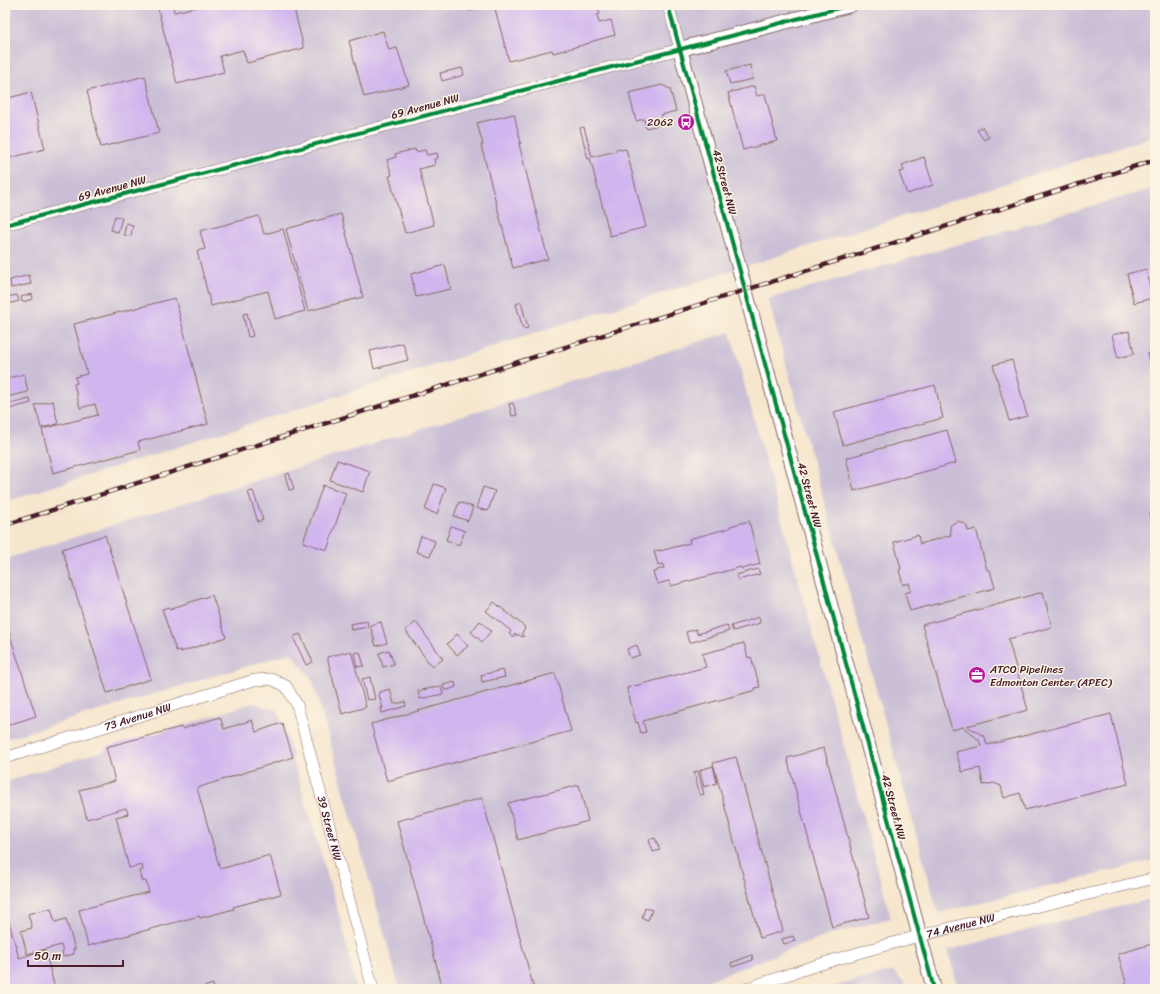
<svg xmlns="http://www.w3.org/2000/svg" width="1160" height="994" viewBox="0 0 1160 994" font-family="Sriracha,sans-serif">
	<rect width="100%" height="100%" fill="#fcf5e5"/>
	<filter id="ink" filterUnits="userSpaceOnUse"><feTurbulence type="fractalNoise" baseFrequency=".025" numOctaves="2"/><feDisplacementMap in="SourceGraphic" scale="8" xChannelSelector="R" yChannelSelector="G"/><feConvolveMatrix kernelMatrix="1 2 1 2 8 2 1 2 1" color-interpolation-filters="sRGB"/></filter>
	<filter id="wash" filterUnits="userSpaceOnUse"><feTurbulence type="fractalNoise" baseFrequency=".012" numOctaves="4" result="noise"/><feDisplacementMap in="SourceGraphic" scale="16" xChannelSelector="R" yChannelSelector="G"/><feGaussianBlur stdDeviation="0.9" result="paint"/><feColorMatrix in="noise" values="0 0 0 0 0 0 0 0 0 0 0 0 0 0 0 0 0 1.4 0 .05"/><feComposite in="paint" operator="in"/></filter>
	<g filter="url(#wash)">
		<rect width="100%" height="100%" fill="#f6e6cd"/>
		<path fill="#cabfd6" d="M 5,5 L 1155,5 L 1155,136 L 5,502 Z
			M 1155,188 L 1155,860 L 938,913 L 768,299 Z
			M 730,332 L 891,918 L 829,935 L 685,989 L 400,989 L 312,679 L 291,653 L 5,739 L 5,559 Z
			M 253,703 L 278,710 L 342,925 L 356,989 L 5,989 L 5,782 Z
			M 1155,898 L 1155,989 L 958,989 L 948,950 Z
			M 893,971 L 904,982 L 906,989 L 824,989 Z"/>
		<g id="blocks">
			<path fill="#d0b6ee" d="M 157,5 L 173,5 L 174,12 L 197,7 L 196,5 L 293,5 L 304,48 L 247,63 L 243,50 L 220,56 L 224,72 L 177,84 Z
				M 468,5 L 473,5 L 474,10 L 469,11 Z
				M 494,5 L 594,5 L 595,8 L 598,7 L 600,14 L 597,15 L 599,23 L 611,20 L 615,35 L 590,42 L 590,43 L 553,53 L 552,50 L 509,61 Z
				M 383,31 L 389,50 L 397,48 L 409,85 L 364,97 L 349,41 Z
				M 750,65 L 753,79 L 730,84 L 726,71 Z
				M 462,68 L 464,75 L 442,81 L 440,73 Z
				M 145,76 L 159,133 L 101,147 L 87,91 Z
				M 662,85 L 670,89 L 676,111 L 661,115 L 663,124 L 646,128 L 644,119 L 636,121 L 629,93 Z
				M 754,86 L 757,96 L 765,94 L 777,141 L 743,150 L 728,93 Z
				M 31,92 L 45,149 L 5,159 L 5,99 Z
				M 514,114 L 521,143 L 519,144 L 548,259 L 513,268 L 481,145 L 483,145 L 477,123 Z
				M 584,127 L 592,157 L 616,151 L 616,149 L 619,148 L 620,150 L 626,149 L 646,227 L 610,236 L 590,158 L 588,159 L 580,128 Z
				M 982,127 L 989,137 L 984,140 L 977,130 Z
				M 415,149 L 416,152 L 425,150 L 427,155 L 437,153 L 438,158 L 434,159 L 435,165 L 419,169 L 434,225 L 405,233 L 389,176 L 392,175 L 387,160 L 396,157 L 395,154 Z
				M 924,157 L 933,185 L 907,194 L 899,172 L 904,171 L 902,165 Z
				M 341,214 L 363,297 L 308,311 L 286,229 Z
				M 115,216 L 122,218 L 118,232 L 111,230 Z
				M 259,216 L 264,234 L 283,229 L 305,311 L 275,319 L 268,291 L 211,306 L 197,251 L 205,249 L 200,231 Z
				M 126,223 L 133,225 L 131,236 L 124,235 Z
				M 445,265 L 451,289 L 416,297 L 411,274 Z
				M 1146,269 L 1153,298 L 1134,303 L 1127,274 Z
				M 29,275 L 31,284 L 11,288 L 10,280 Z
				M 32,294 L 33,299 L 22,302 L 21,297 Z
				M 17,295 L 19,301 L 8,304 L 6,297 Z
				M 175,298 L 208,424 L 138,442 L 140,450 L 53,473 L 42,429 L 98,415 L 95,404 L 80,408 L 74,384 L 77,383 L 75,377 L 87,374 L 74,324 Z
				M 521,302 L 528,328 L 523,329 L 516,304 Z
				M 247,313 L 253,336 L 248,337 L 243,314 Z
				M 1129,331 L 1134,354 L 1118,358 L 1112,335 Z
				M 403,343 L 408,360 L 374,369 L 370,351 Z
				M 1155,352 L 1155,360 L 1149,362 L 1147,354 Z
				M 1012,360 L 1027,416 L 1009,421 L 993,365 Z
				M 24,374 L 28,392 L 6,397 L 5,379 Z
				M 935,385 L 943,418 L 843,445 L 834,412 Z
				M 30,399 L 31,403 L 5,410 L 5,405 Z
				M 53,401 L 58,424 L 41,428 L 35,405 Z
				M 513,403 L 517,415 L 512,416 L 509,404 Z
				M 947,430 L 956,463 L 854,491 L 846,458 Z
				M 337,460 L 370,471 L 363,492 L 330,480 Z
				M 289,473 L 294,489 L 289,490 L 285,475 Z
				M 434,484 L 446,488 L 437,514 L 425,510 Z
				M 323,485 L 346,493 L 327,550 L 303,542 Z
				M 483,487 L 495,491 L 488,511 L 476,508 Z
				M 253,491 L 263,520 L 258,522 L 248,492 Z
				M 459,502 L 473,507 L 468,521 L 454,516 Z
				M 1155,512 L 1155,521 L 1152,522 L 1150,513 Z
				M 749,521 L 760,564 L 742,569 L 741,567 L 671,586 L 669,581 L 657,584 L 653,572 L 658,571 L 657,570 L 664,568 L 663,564 L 658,565 L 654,551 L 660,550 L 660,551 L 690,543 L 689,539 L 730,528 L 730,526 Z
				M 957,521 L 964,523 L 967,526 L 968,531 L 976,529 L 987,570 L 990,570 L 995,588 L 910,611 L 905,593 L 911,591 L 909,583 L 903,585 L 899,570 L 901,569 L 894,542 L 918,535 L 920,544 L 951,535 L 950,529 L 950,526 L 952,524 Z
				M 451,526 L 465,531 L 459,545 L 446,540 Z
				M 105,535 L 151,679 L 107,693 L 62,549 Z
				M 421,536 L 435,541 L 430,556 L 416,552 Z
				M 758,569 L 760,574 L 738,580 L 736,575 Z
				M 1043,592 L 1052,627 L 1008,639 L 1028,710 L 967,726 L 985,737 L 987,745 L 1111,714 L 1128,784 L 1025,810 L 1020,793 L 1004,798 L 1001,786 L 994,783 L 983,785 L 980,768 L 962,772 L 956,752 L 981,746 L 979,740 L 963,727 L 952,730 L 922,625 Z
				M 212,595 L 226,637 L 181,652 L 181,650 L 176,651 L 162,609 L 169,607 L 169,609 Z
				M 494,602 L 525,627 L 524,628 L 525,629 L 521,634 L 524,636 L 522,637 L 518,634 L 517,636 L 515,634 L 513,637 L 509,634 L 511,631 L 486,611 Z
				M 759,617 L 760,623 L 733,631 L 731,626 Z
				M 5,620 L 36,716 L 5,726 Z
				M 367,621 L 368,627 L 351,630 L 350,624 Z
				M 480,621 L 491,631 L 482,642 L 471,632 Z
				M 381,622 L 387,643 L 376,646 L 370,625 Z
				M 416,622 L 443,659 L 432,667 L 405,630 Z
				M 727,625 L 729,631 L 689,643 L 686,632 L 696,629 L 697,634 Z
				M 300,634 L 313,662 L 306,665 L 293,637 Z
				M 457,634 L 468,646 L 457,655 L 447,644 Z
				M 744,643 L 748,658 L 751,657 L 760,687 L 755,688 L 756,690 L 643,721 L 646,732 L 641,733 L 638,722 L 636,723 L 627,688 L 706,667 L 702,654 Z
				M 637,645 L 640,655 L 630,658 L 627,649 Z
				M 389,650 L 394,664 L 383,667 L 379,653 Z
				M 351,651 L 366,707 L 342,714 L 327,657 Z
				M 360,652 L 364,666 L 357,667 L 354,653 Z
				M 503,670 L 505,677 L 482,682 L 481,675 Z
				M 555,673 L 571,731 L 387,781 L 371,724 Z
				M 370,677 L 375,699 L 367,700 L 362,679 Z
				M 455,682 L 456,687 L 445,691 L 443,685 Z
				M 441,686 L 443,694 L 420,699 L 418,691 Z
				M 390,689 L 394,704 L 405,702 L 406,706 L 382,713 L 381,708 L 383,708 L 379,695 L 380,694 L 380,692 Z
				M 220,717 L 224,729 L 252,720 L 256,732 L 282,723 L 293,757 L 197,788 L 220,869 L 270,855 L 281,894 L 233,907 L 234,909 L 200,918 L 199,916 L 88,946 L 79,910 L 149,892 L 146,881 L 142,882 L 139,871 L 143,870 L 142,865 L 129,868 L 116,817 L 128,814 L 126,808 L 87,819 L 79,790 L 115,781 L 106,747 L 181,727 L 182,729 Z
				M 824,748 L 869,917 L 832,927 L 787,758 Z
				M 736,757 L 783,931 L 760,938 L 713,763 Z
				M 713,766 L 717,783 L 704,787 L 700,770 Z
				M 698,771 L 704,794 L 700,795 L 694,772 Z
				M 579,785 L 588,821 L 518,840 L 508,803 Z
				M 482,798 L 534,989 L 443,989 L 397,821 Z
				M 655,838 L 660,850 L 653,852 L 649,840 Z
				M 5,908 L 19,958 L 45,950 L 55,989 L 5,989 Z
				M 51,908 L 55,922 L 66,919 L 75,949 L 73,949 L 74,954 L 63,957 L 62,953 L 63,952 L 61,945 L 27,954 L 21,931 L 32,928 L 28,914 Z
				M 645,908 L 652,910 L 648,920 L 642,918 Z
				M 793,936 L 795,941 L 784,944 L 782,939 Z
				M 1155,943 L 1155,989 L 1128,989 L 1118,954 Z
				M 752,955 L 753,960 L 732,967 L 731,963 Z
				M 213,984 L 214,989 L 197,989 Z"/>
		</g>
	</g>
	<g filter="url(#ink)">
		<use href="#blocks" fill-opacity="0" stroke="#866564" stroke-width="1"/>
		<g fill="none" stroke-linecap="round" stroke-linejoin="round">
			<g stroke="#866564" stroke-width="12">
				<g id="minor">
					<path d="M 5,225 L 680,49 L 668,5"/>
					<path id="s1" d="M 5,758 L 254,680 L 271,679 L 286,686 L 297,705 L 373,989"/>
					<path id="s2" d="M 746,989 C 879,941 1018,912 1155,878"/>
				</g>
			</g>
			<g stroke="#866564" stroke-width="16">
				<path id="tertiary" d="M 850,5 L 680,49 L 934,989"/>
			</g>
			<use href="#minor" stroke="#fff" stroke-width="11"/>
			<use href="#tertiary" stroke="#fff" stroke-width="14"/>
			<g stroke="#4a1f2b" stroke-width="4.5">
				<path id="rail" d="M 5,525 L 1155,160"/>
			</g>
			<use href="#rail" stroke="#fcf5e5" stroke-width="3" stroke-dasharray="9" stroke-linecap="butt"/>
			<g stroke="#fcf5e5" stroke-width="6">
				<path id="cycleway" d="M 668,5 L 934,989
					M 5,225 L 850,5"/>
			</g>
			<use href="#cycleway" stroke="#00873e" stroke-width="4"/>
		</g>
	</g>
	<defs>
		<g id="bus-disc" transform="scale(0.9)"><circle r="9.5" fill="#b5179e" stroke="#fcf5e5"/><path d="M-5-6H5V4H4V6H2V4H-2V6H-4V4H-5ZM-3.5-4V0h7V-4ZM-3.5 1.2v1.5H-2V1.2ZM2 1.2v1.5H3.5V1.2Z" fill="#fff"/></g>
		<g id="office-disc" transform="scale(0.9)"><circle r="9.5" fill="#b5179e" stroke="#fcf5e5"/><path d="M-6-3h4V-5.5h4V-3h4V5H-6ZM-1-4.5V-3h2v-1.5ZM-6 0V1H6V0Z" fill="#fff"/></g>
	</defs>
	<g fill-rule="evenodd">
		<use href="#bus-disc" x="686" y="122"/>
		<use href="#office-disc" x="977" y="675"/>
	</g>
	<g text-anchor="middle" stroke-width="3" stroke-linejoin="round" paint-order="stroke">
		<g font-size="11" fill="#4a1f2b" stroke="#fcf5e5">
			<text transform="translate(425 106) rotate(-15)" y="4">69 Avenue NW</text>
			<text transform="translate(725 182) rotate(75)" y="4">42 Street NW</text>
			<text transform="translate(112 188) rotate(-15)" y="4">69 Avenue NW</text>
			<text transform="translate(810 495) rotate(75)" y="4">42 Street NW</text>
			<text dy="4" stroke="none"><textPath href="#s1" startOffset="139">73 Avenue NW</textPath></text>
			<text transform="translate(894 807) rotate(75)" y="4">42 Street NW</text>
			<text dy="4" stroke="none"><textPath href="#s1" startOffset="444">39 Street NW</textPath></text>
			<text dy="4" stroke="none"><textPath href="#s2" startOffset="224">74 Avenue NW</textPath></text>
		</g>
		<g font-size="11" fill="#4a1f2b" stroke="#fcf5e5" text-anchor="end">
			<text x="673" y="126">2062</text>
			<text x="990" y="673" text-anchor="start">ATCO Pipelines<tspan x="990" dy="13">Edmonton Center (APEC)</tspan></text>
		</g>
	</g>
	<rect width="1160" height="994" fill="none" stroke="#fcf5e5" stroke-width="20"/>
	<path d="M28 960v6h95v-6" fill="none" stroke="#4a1f2b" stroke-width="2"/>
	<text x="34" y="960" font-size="12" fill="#4a1f2b" stroke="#fcf5e5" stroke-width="3" paint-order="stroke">50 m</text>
</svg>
